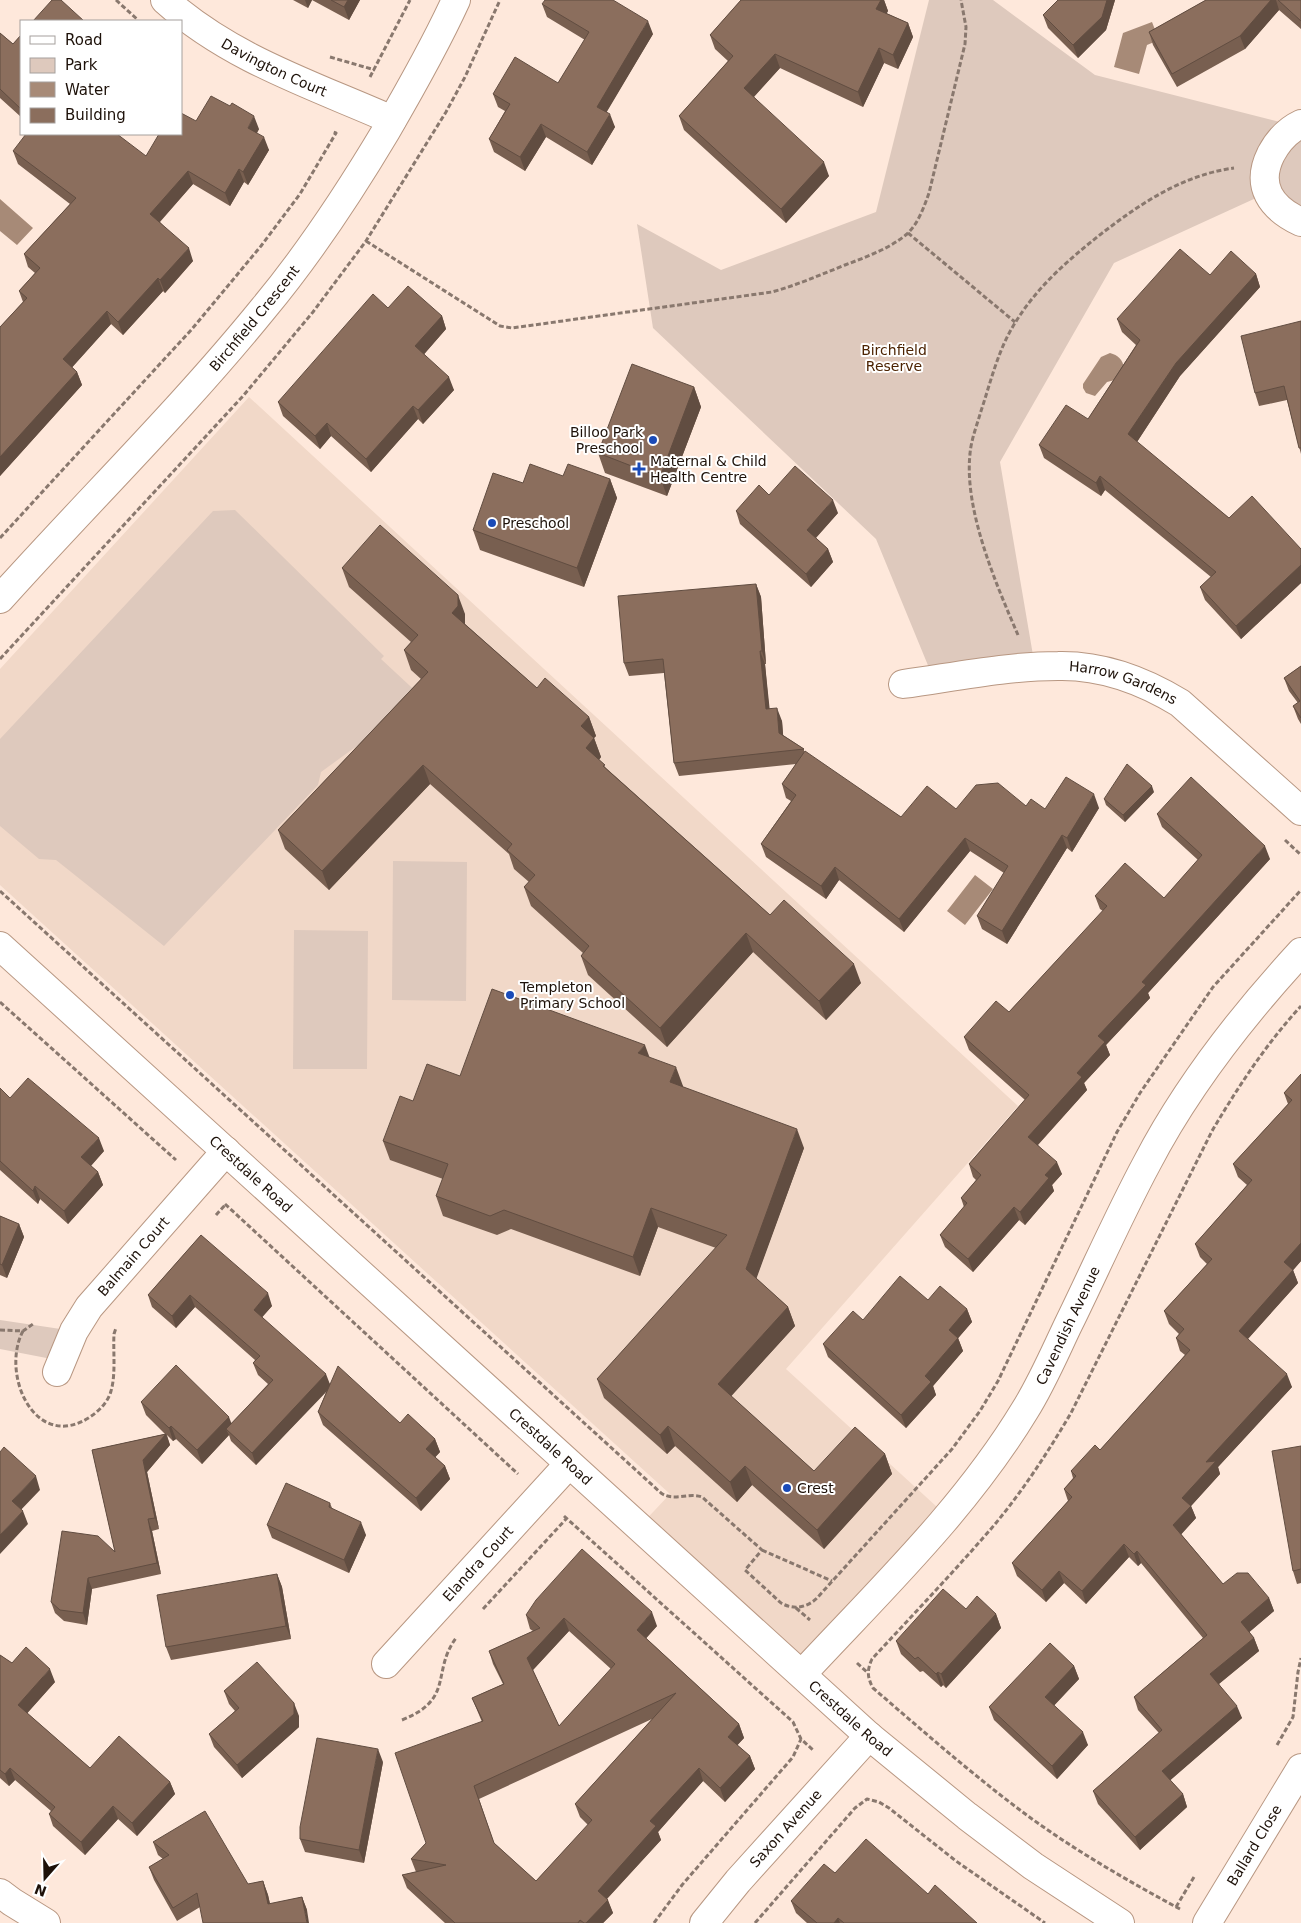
<svg xmlns="http://www.w3.org/2000/svg" width="1301" height="1923" viewBox="0 0 1301 1923" font-family="'DejaVu Sans',sans-serif">
	<rect width="100%" height="100%" fill="#fee8db"/>
	<path fill="#f1d8c8" d="M 249,397 L 1018,1106 L 786,1369 L 948,1517 L 802,1674 L 639,1527 L 670,1494 L 0,885 L 0,669 Z"/>
	<path fill="#dec9bd" d="M 929,0 L 993,0 L 1095,75 L 1296,126 L 1301,124 L 1301,222 L 1267,193 L 1114,263 L 1000,462 L 1035,667 L 934,680 L 876,539 L 653,328 L 637,224 L 721,270 L 876,212 Z
		M 235,510 L 384,656 L 381,659 L 423,698 L 321,772 L 318,785 L 164,946 L 56,860 L 39,859 L 0,826 L 0,739 L 213,511 Z
		M 393,861 L 467,862 L 466,1001 L 392,1000 Z
		M 294,930 L 368,931 L 367,1069 L 293,1069 Z
		M 0,1320 L 74,1331 L 62,1361 L 0,1349 Z"/>
	<path fill="#a78a77" d="M 1152,22 L 1159,40 L 1147,45 L 1139,74 L 1114,67 L 1123,33 Z
		M 0,199 L 33,228 L 17,245 L 0,231 Z
		M 1110,353 C 1118,355 1123,360 1124,368 L 1115,380 L 1107,382 L 1095,396 L 1086,393 L 1083,388 L 1083,384 L 1101,357 Z
		M 975,875 L 993,889 L 965,925 L 947,911 Z"/>
	<g fill="none" stroke-linecap="round" stroke-linejoin="round">
		<g stroke="#b89782" stroke-width="30">
			<g id="minor">
				<path id="s1" d="M 165,0 C 231,59 313,85 392,120"/>
				<path d="M 1301,124 C 1288,130 1278,141 1271,154 C 1255,186 1271,208 1301,222"/>
				<path id="s2" d="M 0,599 C 87,502 181,410 263,309 C 309,254 349,193 386,131 C 411,88 435,46 456,0"/>
				<path id="s3" d="M 903,684 C 954,677 1007,666 1058,666 C 1101,665 1144,681 1180,703 L 1301,811"/>
				<path id="s4" d="M 0,946 L 869,1736 L 967,1816 L 1033,1866 L 1120,1923"/>
				<path id="s5" d="M 57,1372 L 74,1331 L 89,1307 L 226,1151"/>
				<path id="s6" d="M 386,1664 L 569,1464"/>
				<path id="s7" d="M 802,1674 C 880,1590 965,1509 1025,1410 C 1042,1383 1055,1352 1069,1323 C 1095,1270 1119,1215 1147,1163 C 1187,1086 1242,1016 1301,952"/>
				<path d="M 0,1893 L 12,1902 L 46,1923"/>
				<path id="s8" d="M 704,1923 L 738,1881 L 869,1736"/>
				<path id="s9" d="M 1207,1923 L 1301,1768"/>
			</g>
		</g>
		<path stroke="#89786e" stroke-width="3" stroke-dasharray="5 2.5" stroke-linecap="butt" d="M 116,0 L 138,20
			M 330,57 L 375,70
			M 370,77 L 410,0
			M 908,233 L 1015,322
			M 366,241 L 500,326 L 512,328 L 772,292 C 797,285 820,275 845,265 C 866,257 889,249 907,234 C 918,224 924,207 929,193 L 965,44 L 966,27 L 961,0
			M 0,538 L 192,329 L 261,246 L 300,194 L 336,133 L 333,132
			M 1018,635 C 996,584 964,510 970,454 C 971,440 977,425 981,411 C 991,381 998,350 1015,323 C 1037,287 1068,260 1101,234 C 1141,203 1183,175 1234,168
			M 0,659 L 243,396 L 313,312 L 366,241 L 446,112 L 465,77 L 500,0
			M 1285,840 L 1301,855
			M 0,891 L 661,1493 C 674,1502 688,1492 702,1497 L 762,1550 L 745,1570 L 781,1603 C 793,1610 807,1608 817,1598 L 952,1449 L 980,1411 L 998,1381 L 1117,1132 L 1140,1093 L 1213,987 L 1301,890
			M 0,1002 L 176,1160
			M 225,1204 L 518,1474
			M 216,1215 L 225,1205
			M 0,1330 L 23,1331 L 33,1324
			M 23,1331 C 0,1374 35,1453 90,1417 C 99,1411 108,1402 111,1391 C 116,1374 113,1352 114,1334 L 116,1328
			M 564,1516 L 793,1722 L 801,1739 L 813,1750
			M 762,1550 L 832,1581
			M 796,1608 L 810,1620
			M 483,1609 L 567,1518
			M 857,1663 L 867,1672
			M 402,1720 C 455,1699 431,1672 456,1638
			M 1277,1745 L 1293,1717 L 1298,1672 L 1301,1658
			M 1176,1907 L 1194,1877
			M 1180,1909 C 1128,1881 1076,1851 1028,1816 C 974,1776 924,1732 873,1688 C 867,1677 867,1670 872,1659 C 909,1619 947,1579 983,1538 C 1017,1500 1045,1457 1071,1413 L 1212,1131 C 1238,1087 1266,1044 1301,1006
			M 654,1923 L 682,1885 L 793,1757 L 801,1739
			M 755,1923 L 855,1808 L 867,1799 L 879,1802 L 889,1808 L 956,1861 L 1045,1923"/>
		<use href="#minor" stroke="#fff" stroke-width="28"/>
	</g>
	<path fill="#785f50" fill-rule="evenodd" d="M 293,0 L 360,0 L 349,20 L 312,0 L 308,8 Z
		M 741,0 L 884,0 L 888,11 L 886,13 L 908,23 L 913,37 L 898,69 L 884,63 L 863,107 L 780,68 L 754,97 L 829,176 L 786,223 L 684,130 L 679,116 L 728,61 L 715,49 L 710,35 Z
		M 1058,0 L 1115,0 L 1106,30 L 1078,58 L 1048,28 L 1043,15 Z
		M 1206,0 L 1301,0 L 1301,29 L 1279,10 L 1245,49 L 1177,87 L 1153,45 L 1149,32 Z
		M 542,4 L 653,34 L 606,112 L 615,127 L 592,165 L 546,137 L 525,171 L 494,152 L 489,139 L 505,111 L 498,107 L 493,94 L 558,83 L 585,40 L 547,17 Z
		M 0,33 L 13,44 L 21,35 L 21,117 L 0,98 Z
		M 196,121 L 259,129 L 257,133 L 269,150 L 248,185 L 244,182 L 230,206 L 193,184 L 160,222 L 193,261 L 165,293 L 163,291 L 123,335 L 111,324 L 72,367 L 77,372 L 82,385 L 0,476 L 0,327 L 23,302 L 19,291 L 35,273 L 28,267 L 24,254 L 70,204 L 18,164 L 13,151 L 146,156 Z
		M 1256,274 L 1260,287 L 1180,376 L 1137,442 L 1229,518 L 1301,549 L 1301,583 L 1241,639 L 1205,600 L 1200,587 L 1211,577 L 1105,490 L 1101,496 L 1044,458 L 1039,445 L 1088,419 L 1136,345 L 1122,332 L 1117,319 L 1210,275 Z
		M 388,308 L 442,316 L 446,329 L 424,354 L 454,390 L 423,424 L 418,419 L 371,472 L 331,436 L 320,449 L 283,416 L 278,402 Z
		M 1301,321 L 1301,454 L 1287,400 L 1259,406 L 1255,393 Z
		M 694,387 L 701,407 L 667,496 L 605,473 L 598,453 Z
		M 563,476 L 610,479 L 617,498 L 584,587 L 480,550 L 473,530 L 523,483 Z
		M 769,495 L 838,513 L 816,538 L 828,549 L 833,562 L 811,587 L 740,524 L 736,511 Z
		M 342,568 L 465,614 L 465,624 L 537,688 L 589,717 L 596,736 L 594,738 L 601,757 L 599,760 L 606,768 L 770,915 L 861,983 L 826,1020 L 753,952 L 667,1047 L 588,975 L 581,956 L 583,953 L 531,906 L 524,887 L 529,882 L 514,869 L 509,854 L 430,784 L 329,890 L 285,849 L 278,830 L 421,679 L 411,670 L 404,650 L 411,642 L 349,587 Z
		M 756,584 L 761,597 L 766,664 L 765,664 L 769,709 L 782,721 L 783,735 L 804,749 L 804,752 L 901,817 L 956,809 L 1026,806 L 1045,809 L 1099,808 L 1072,852 L 1067,848 L 1007,944 L 982,929 L 977,916 L 1004,873 L 970,851 L 904,932 L 839,880 L 826,899 L 766,857 L 761,844 L 791,801 L 786,798 L 782,784 L 796,764 L 679,776 L 674,763 L 664,673 L 629,676 L 624,663 Z
		M 1301,666 L 1301,724 L 1298,719 L 1293,706 L 1298,703 L 1289,691 L 1284,678 Z
		M 1154,792 L 1125,822 L 1106,805 L 1104,799 Z
		M 1157,814 L 1270,859 L 1148,993 L 1150,998 L 1106,1045 L 1110,1055 L 1084,1083 L 1087,1090 L 1038,1145 L 1062,1174 L 1052,1185 L 1054,1191 L 1025,1225 L 1019,1220 L 973,1272 L 945,1247 L 940,1235 L 964,1207 L 961,1198 L 976,1180 L 973,1177 L 969,1164 L 1025,1100 L 969,1050 L 964,1037 L 1009,1012 L 1103,911 L 1100,909 L 1095,896 L 1164,898 L 1198,860 L 1162,827 Z
		M 649,1057 L 683,1086 L 683,1087 L 804,1148 L 756,1278 L 788,1307 L 795,1326 L 731,1396 L 814,1471 L 885,1454 L 892,1474 L 824,1549 L 752,1485 L 737,1502 L 675,1446 L 667,1454 L 604,1398 L 597,1379 L 716,1248 L 658,1227 L 640,1276 L 511,1229 L 497,1235 L 443,1216 L 436,1196 L 443,1179 L 390,1160 L 383,1141 L 413,1101 L 460,1076 Z
		M 1301,1074 L 1301,1261 L 1293,1270 L 1298,1283 L 1248,1339 L 1292,1387 L 1218,1467 L 1220,1474 L 1191,1506 L 1196,1518 L 1181,1534 L 1223,1584 L 1269,1598 L 1274,1611 L 1249,1632 L 1254,1638 L 1259,1651 L 1219,1684 L 1242,1718 L 1170,1780 L 1183,1794 L 1187,1807 L 1140,1850 L 1098,1804 L 1093,1791 L 1159,1733 L 1138,1710 L 1134,1697 L 1203,1638 L 1141,1563 L 1138,1566 L 1129,1557 L 1086,1604 L 1064,1583 L 1046,1602 L 1017,1576 L 1012,1563 L 1068,1501 L 1064,1489 L 1073,1478 L 1071,1471 L 1100,1450 L 1185,1355 L 1180,1351 L 1176,1338 L 1179,1334 L 1169,1324 L 1164,1311 L 1207,1264 L 1200,1257 L 1195,1244 L 1247,1185 L 1238,1177 L 1233,1164 L 1288,1104 L 1284,1093 Z
		M 0,1088 L 10,1098 L 104,1151 L 91,1166 L 98,1172 L 103,1185 L 68,1224 L 40,1199 L 38,1204 L 0,1170 Z
		M 0,1216 L 19,1224 L 24,1237 L 7,1278 L 0,1275 Z
		M 201,1235 L 272,1306 L 262,1317 L 330,1384 L 400,1423 L 435,1439 L 440,1452 L 435,1457 L 445,1466 L 450,1479 L 421,1511 L 323,1425 L 318,1412 L 327,1390 L 256,1465 L 231,1441 L 229,1435 L 202,1464 L 176,1439 L 173,1441 L 167,1435 L 170,1445 L 147,1472 L 159,1529 L 152,1531 L 161,1574 L 92,1589 L 87,1625 L 64,1621 L 55,1613 L 51,1602 L 115,1552 L 92,1450 L 165,1434 L 146,1415 L 141,1402 L 232,1423 L 268,1384 L 258,1375 L 253,1363 L 255,1360 L 195,1307 L 176,1328 L 152,1307 L 148,1295 Z
		M 928,1300 L 967,1309 L 972,1322 L 958,1338 L 963,1351 L 933,1386 L 936,1395 L 906,1428 L 828,1357 L 823,1344 L 863,1320 Z
		M 1301,1446 L 1301,1583 L 1297,1584 L 1293,1571 Z
		M 330,1503 L 332,1508 L 366,1535 L 349,1573 L 272,1538 L 267,1525 Z
		M 277,1574 L 282,1587 L 291,1639 L 171,1660 L 166,1647 Z
		M 966,1609 L 996,1614 L 1001,1628 L 946,1688 L 943,1685 L 941,1687 L 923,1671 L 920,1672 L 901,1654 L 896,1641 Z
		M 526,1615 L 657,1626 L 646,1638 L 739,1724 L 744,1738 L 737,1745 L 750,1756 L 755,1769 L 725,1802 L 703,1781 L 658,1832 L 661,1840 L 607,1899 L 613,1913 L 603,1923 L 445,1923 L 407,1888 L 402,1875 L 416,1872 L 411,1859 L 426,1843 L 482,1722 L 472,1698 L 503,1684 L 493,1664 L 489,1651 L 533,1631 L 530,1629 ZM 569,1631 L 611,1669 L 559,1726 L 533,1670 ZM 652,1719 L 575,1804 L 580,1817 L 588,1825 L 536,1881 L 494,1843 L 479,1799 Z
		M 0,1655 L 12,1663 L 55,1682 L 27,1713 L 90,1768 L 170,1782 L 175,1794 L 137,1836 L 118,1819 L 85,1855 L 53,1826 L 49,1814 L 51,1811 L 15,1780 L 9,1786 L 0,1778 Z
		M 1074,1666 L 1079,1679 L 1054,1705 L 1088,1745 L 1057,1779 L 994,1720 L 989,1707 Z
		M 224,1691 L 299,1716 L 299,1727 L 242,1778 L 214,1747 L 209,1734 L 235,1711 L 229,1704 Z
		M 383,1762 L 364,1863 L 305,1852 L 300,1839 Z
		M 153,1842 L 248,1884 L 263,1881 L 268,1895 L 270,1904 L 302,1897 L 307,1910 L 200,1907 L 177,1921 L 154,1880 L 149,1867 L 163,1859 L 158,1855 Z
		M 835,1873 L 928,1894 L 977,1923 L 807,1923 L 796,1913 L 791,1901 Z"/>
	<path fill="#614d41" d="M 305,0 L 312,0 L 308,8 Z
		M 348,0 L 360,0 L 349,20 L 344,7 Z
		M 881,0 L 884,0 L 888,11 L 882,23 L 876,9 Z
		M 1107,0 L 1115,0 L 1106,30 L 1078,58 L 1073,45 Z
		M 1271,0 L 1276,0 L 1279,10 L 1245,49 L 1240,36 Z
		M 648,21 L 653,34 L 602,120 L 597,107 Z
		M 908,23 L 913,37 L 898,69 L 893,55 Z
		M 879,48 L 884,63 L 863,107 L 858,92 Z
		M 775,54 L 780,68 L 749,102 L 744,88 Z
		M 610,114 L 615,127 L 592,165 L 587,152 Z
		M 254,116 L 259,129 L 252,141 L 248,128 Z
		M 541,124 L 546,137 L 525,171 L 520,157 Z
		M 264,137 L 269,150 L 248,185 L 243,172 Z
		M 824,162 L 829,176 L 786,223 L 781,209 Z
		M 239,169 L 244,182 L 230,206 L 225,193 Z
		M 188,171 L 193,184 L 155,227 L 150,214 Z
		M 189,248 L 193,261 L 165,293 L 160,280 Z
		M 1256,274 L 1260,287 L 1180,376 L 1133,448 L 1128,434 L 1176,363 Z
		M 158,278 L 163,291 L 123,335 L 118,322 Z
		M 107,311 L 111,324 L 68,372 L 63,359 Z
		M 442,316 L 446,329 L 420,359 L 415,346 Z
		M 77,372 L 82,385 L 0,476 L 0,457 Z
		M 449,377 L 454,390 L 423,424 L 418,410 Z
		M 694,387 L 701,407 L 667,496 L 660,477 Z
		M 413,406 L 418,419 L 371,472 L 366,459 Z
		M 327,423 L 331,436 L 320,449 L 315,436 Z
		M 1100,476 L 1105,490 L 1101,496 L 1096,483 Z
		M 610,479 L 617,498 L 584,587 L 577,568 Z
		M 833,500 L 838,513 L 811,543 L 807,530 Z
		M 828,549 L 833,562 L 811,587 L 806,574 Z
		M 1301,565 L 1301,583 L 1241,639 L 1236,626 Z
		M 756,584 L 761,597 L 766,664 L 762,651 Z
		M 458,595 L 465,614 L 465,625 L 452,613 Z
		M 760,651 L 765,664 L 771,722 L 766,709 Z
		M 777,708 L 782,721 L 784,746 L 779,733 Z
		M 589,717 L 596,736 L 592,740 L 594,738 L 601,757 L 593,767 L 586,748 L 581,726 Z
		M 423,765 L 430,784 L 329,890 L 322,871 Z
		M 1152,786 L 1154,792 L 1125,822 L 1123,815 Z
		M 1094,794 L 1099,808 L 1072,852 L 1067,838 Z
		M 1062,835 L 1067,848 L 1007,944 L 1002,931 Z
		M 965,838 L 970,851 L 904,932 L 899,919 Z
		M 1265,846 L 1270,859 L 1148,993 L 1150,998 L 1106,1045 L 1110,1055 L 1084,1083 L 1087,1090 L 1033,1150 L 1028,1137 L 1077,1073 L 1098,1036 L 1142,982 Z
		M 835,867 L 839,880 L 826,899 L 821,886 Z
		M 746,933 L 753,952 L 667,1047 L 660,1028 Z
		M 854,964 L 861,983 L 826,1020 L 819,1001 Z
		M 645,1045 L 652,1064 L 638,1053 Z
		M 676,1067 L 683,1086 L 677,1102 L 670,1082 Z
		M 797,1129 L 804,1148 L 753,1288 L 746,1269 Z
		M 99,1138 L 104,1151 L 86,1171 L 81,1157 Z
		M 1057,1162 L 1062,1174 L 1052,1185 L 1054,1191 L 1025,1225 L 1020,1212 L 1045,1175 Z
		M 98,1172 L 103,1185 L 68,1224 L 64,1211 Z
		M 35,1186 L 40,1199 L 38,1204 L 33,1191 Z
		M 1014,1207 L 1019,1220 L 973,1272 L 968,1259 Z
		M 651,1208 L 658,1227 L 640,1276 L 633,1257 Z
		M 19,1224 L 24,1237 L 7,1278 L 2,1265 Z
		M 1301,1243 L 1301,1261 L 1289,1275 L 1284,1262 Z
		M 1293,1270 L 1298,1283 L 1244,1343 L 1239,1331 Z
		M 268,1293 L 272,1306 L 258,1322 L 254,1310 Z
		M 190,1295 L 195,1307 L 176,1328 L 172,1316 Z
		M 788,1307 L 795,1326 L 725,1403 L 718,1384 Z
		M 967,1309 L 972,1322 L 954,1343 L 949,1330 Z
		M 958,1338 L 963,1351 L 933,1386 L 936,1395 L 906,1428 L 901,1415 L 925,1376 Z
		M 326,1374 L 331,1387 L 256,1465 L 252,1453 Z
		M 1287,1374 L 1292,1387 L 1218,1467 L 1220,1474 L 1191,1506 L 1196,1518 L 1178,1538 L 1173,1525 L 1182,1498 L 1206,1462 Z
		M 229,1417 L 234,1430 L 226,1429 L 229,1435 L 202,1464 L 197,1450 Z
		M 171,1426 L 176,1439 L 173,1441 L 169,1428 Z
		M 668,1426 L 675,1446 L 667,1454 L 660,1435 Z
		M 166,1434 L 170,1445 L 147,1472 L 159,1529 L 155,1518 L 143,1460 Z
		M 435,1439 L 440,1452 L 431,1462 L 426,1449 Z
		M 885,1454 L 892,1474 L 824,1549 L 817,1530 Z
		M 445,1466 L 450,1479 L 421,1511 L 416,1498 Z
		M 745,1466 L 752,1485 L 737,1502 L 730,1482 Z
		M 36,1476 L 40,1490 L 17,1514 L 12,1501 Z
		M 23,1511 L 28,1524 L 0,1554 L 0,1535 Z
		M 148,1519 L 152,1531 L 161,1574 L 157,1563 Z
		M 361,1522 L 366,1535 L 349,1573 L 344,1560 Z
		M 1124,1544 L 1129,1557 L 1086,1604 L 1082,1591 Z
		M 1137,1551 L 1141,1563 L 1138,1566 L 1134,1554 Z
		M 1059,1571 L 1064,1583 L 1046,1602 L 1042,1590 Z
		M 277,1574 L 282,1587 L 291,1639 L 286,1626 Z
		M 88,1578 L 92,1589 L 87,1625 L 83,1613 Z
		M 1269,1598 L 1274,1611 L 1246,1635 L 1241,1622 Z
		M 652,1612 L 657,1626 L 642,1643 L 637,1630 Z
		M 996,1614 L 1001,1628 L 946,1688 L 941,1674 Z
		M 564,1618 L 569,1631 L 532,1671 L 527,1658 Z
		M 1254,1638 L 1259,1651 L 1215,1687 L 1210,1674 Z
		M 1074,1666 L 1079,1679 L 1050,1710 L 1045,1697 Z
		M 50,1669 L 55,1682 L 23,1718 L 18,1705 Z
		M 938,1672 L 943,1685 L 941,1687 L 936,1674 Z
		M 294,1703 L 299,1716 L 299,1727 L 242,1778 L 237,1765 Z
		M 1237,1706 L 1242,1718 L 1166,1784 L 1162,1771 Z
		M 739,1724 L 744,1738 L 733,1750 L 728,1737 Z
		M 1083,1732 L 1088,1745 L 1057,1779 L 1052,1766 Z
		M 378,1749 L 383,1762 L 364,1863 L 359,1850 Z
		M 750,1756 L 755,1769 L 725,1802 L 720,1788 Z
		M 10,1768 L 15,1780 L 9,1786 L 5,1774 Z
		M 699,1768 L 703,1781 L 658,1832 L 661,1840 L 602,1904 L 598,1891 L 650,1821 Z
		M 170,1782 L 175,1794 L 137,1836 L 132,1823 Z
		M 1183,1794 L 1187,1807 L 1140,1850 L 1135,1837 Z
		M 113,1806 L 118,1819 L 85,1855 L 81,1842 Z
		M 263,1881 L 268,1895 L 273,1917 L 268,1904 Z
		M 302,1897 L 307,1910 L 309,1923 L 307,1923 Z
		M 608,1900 L 613,1913 L 603,1923 L 586,1923 Z
		M 838,1918 L 840,1923 L 834,1923 Z"/>
	<path fill="#8b6e5d" stroke="#614d41" fill-rule="evenodd" d="M 52,0 L 61,0 L 84,21 L 33,21 Z
		M 331,0 L 348,0 L 344,7 Z
		M 545,0 L 613,0 L 648,21 L 597,107 L 610,114 L 587,152 L 541,124 L 520,157 L 489,139 L 510,104 L 493,94 L 515,57 L 558,83 L 589,32 L 542,4 Z
		M 741,0 L 881,0 L 876,9 L 908,23 L 893,55 L 879,48 L 858,92 L 775,54 L 744,88 L 824,162 L 781,209 L 679,116 L 733,56 L 710,35 Z
		M 1058,0 L 1107,0 L 1102,17 L 1073,45 L 1043,15 Z
		M 1206,0 L 1271,0 L 1240,36 L 1172,74 L 1149,32 Z
		M 1278,0 L 1301,0 L 1301,21 Z
		M 0,33 L 13,44 L 21,35 L 21,109 L 0,89 Z
		M 211,96 L 230,106 L 232,103 L 254,116 L 248,128 L 264,137 L 243,172 L 239,169 L 225,193 L 188,171 L 150,214 L 189,248 L 160,280 L 158,278 L 118,322 L 107,311 L 63,359 L 77,372 L 0,457 L 0,327 L 27,298 L 19,291 L 40,268 L 24,254 L 76,198 L 13,151 L 26,134 L 117,134 L 146,156 L 159,134 L 181,134 L 181,113 L 196,121 Z
		M 1180,249 L 1210,275 L 1231,251 L 1256,274 L 1176,363 L 1128,434 L 1229,518 L 1252,496 L 1301,549 L 1301,565 L 1236,626 L 1200,587 L 1216,572 L 1100,476 L 1096,483 L 1039,445 L 1066,405 L 1088,419 L 1140,340 L 1117,319 Z
		M 408,286 L 442,316 L 415,346 L 449,377 L 418,410 L 413,406 L 366,459 L 327,423 L 315,436 L 278,402 L 373,294 L 388,308 Z
		M 1301,321 L 1301,448 L 1299,448 L 1284,386 L 1255,393 L 1241,336 Z
		M 632,364 L 694,387 L 660,477 L 598,453 Z
		M 530,464 L 563,476 L 568,464 L 610,479 L 577,568 L 473,530 L 493,473 L 523,483 Z
		M 795,466 L 833,500 L 807,530 L 828,549 L 806,574 L 736,511 L 759,485 L 769,495 Z
		M 380,525 L 458,595 L 458,606 L 452,613 L 537,688 L 545,678 L 589,717 L 581,726 L 594,738 L 586,748 L 605,765 L 603,766 L 770,915 L 784,900 L 854,964 L 819,1001 L 746,933 L 660,1028 L 581,956 L 589,946 L 524,887 L 535,875 L 507,850 L 512,844 L 423,765 L 322,871 L 278,830 L 428,672 L 404,650 L 418,635 L 342,568 Z
		M 756,584 L 762,651 L 760,651 L 766,709 L 777,708 L 779,733 L 804,749 L 674,763 L 663,659 L 624,663 L 618,596 Z
		M 1301,666 L 1301,718 L 1293,706 L 1300,701 L 1284,678 Z
		M 805,751 L 901,817 L 927,786 L 956,809 L 976,785 L 998,783 L 1026,806 L 1031,799 L 1045,809 L 1066,777 L 1094,794 L 1067,838 L 1062,835 L 1002,931 L 977,916 L 1008,866 L 965,838 L 899,919 L 835,867 L 821,886 L 761,844 L 796,795 L 782,784 Z
		M 1127,764 L 1152,786 L 1123,815 L 1104,799 Z
		M 1191,777 L 1265,846 L 1142,982 L 1146,985 L 1098,1036 L 1105,1042 L 1077,1073 L 1082,1077 L 1028,1137 L 1057,1162 L 1045,1175 L 1049,1178 L 1020,1212 L 1014,1207 L 968,1259 L 940,1235 L 967,1203 L 961,1198 L 981,1175 L 969,1164 L 1029,1095 L 964,1037 L 996,1001 L 1009,1012 L 1107,906 L 1095,896 L 1125,863 L 1164,898 L 1202,855 L 1157,814 Z
		M 492,989 L 645,1045 L 638,1053 L 676,1067 L 670,1082 L 797,1129 L 746,1269 L 788,1307 L 718,1384 L 814,1471 L 855,1427 L 885,1454 L 817,1530 L 745,1466 L 730,1482 L 668,1426 L 660,1435 L 597,1379 L 727,1235 L 651,1208 L 633,1257 L 504,1210 L 490,1216 L 436,1196 L 448,1164 L 383,1141 L 400,1096 L 413,1101 L 427,1064 L 460,1076 Z
		M 1301,1074 L 1301,1243 L 1284,1262 L 1293,1270 L 1239,1331 L 1287,1374 L 1206,1462 L 1216,1461 L 1182,1498 L 1191,1506 L 1173,1525 L 1223,1584 L 1237,1573 L 1248,1573 L 1269,1598 L 1241,1622 L 1254,1638 L 1210,1674 L 1237,1706 L 1162,1771 L 1183,1794 L 1135,1837 L 1093,1791 L 1162,1730 L 1134,1697 L 1207,1635 L 1137,1551 L 1134,1554 L 1124,1544 L 1082,1591 L 1059,1571 L 1042,1590 L 1012,1563 L 1072,1497 L 1064,1489 L 1076,1476 L 1071,1471 L 1095,1445 L 1100,1450 L 1190,1350 L 1176,1338 L 1184,1329 L 1164,1311 L 1212,1259 L 1195,1244 L 1252,1180 L 1233,1164 L 1292,1100 L 1284,1093 Z
		M 28,1078 L 99,1138 L 81,1157 L 98,1172 L 64,1211 L 35,1186 L 33,1191 L 0,1161 L 0,1088 L 10,1098 Z
		M 0,1216 L 19,1224 L 2,1265 L 0,1264 Z
		M 201,1235 L 268,1293 L 254,1310 L 326,1374 L 252,1453 L 226,1429 L 273,1380 L 253,1363 L 260,1356 L 190,1295 L 172,1316 L 148,1295 Z
		M 900,1276 L 928,1300 L 940,1286 L 967,1309 L 949,1330 L 958,1338 L 925,1376 L 931,1382 L 901,1415 L 823,1344 L 853,1311 L 863,1320 Z
		M 176,1365 L 229,1417 L 197,1450 L 171,1426 L 169,1428 L 141,1402 Z
		M 338,1366 L 400,1423 L 408,1414 L 435,1439 L 426,1449 L 445,1466 L 416,1498 L 318,1412 Z
		M 166,1434 L 143,1460 L 155,1518 L 148,1519 L 157,1563 L 88,1578 L 83,1613 L 60,1610 L 51,1602 L 62,1531 L 98,1536 L 115,1552 L 92,1450 Z
		M 1301,1446 L 1301,1569 L 1293,1571 L 1272,1451 Z
		M 4,1447 L 36,1476 L 12,1501 L 23,1511 L 0,1535 L 0,1452 Z
		M 286,1483 L 330,1503 L 329,1507 L 361,1522 L 344,1560 L 267,1525 Z
		M 582,1549 L 652,1612 L 637,1630 L 739,1724 L 728,1737 L 750,1756 L 720,1788 L 699,1768 L 650,1821 L 656,1826 L 598,1891 L 608,1900 L 586,1923 L 584,1923 L 580,1920 L 578,1923 L 455,1923 L 402,1875 L 446,1865 L 411,1859 L 426,1843 L 395,1753 L 483,1721 L 472,1698 L 504,1684 L 489,1651 L 540,1628 L 526,1615 L 536,1600 ZM 564,1618 L 615,1664 L 559,1726 L 527,1658 ZM 676,1693 L 575,1804 L 592,1820 L 536,1881 L 494,1843 L 474,1786 Z
		M 277,1574 L 286,1626 L 166,1647 L 157,1595 Z
		M 943,1589 L 966,1609 L 977,1596 L 996,1614 L 941,1674 L 938,1672 L 936,1674 L 918,1657 L 915,1659 L 896,1641 Z
		M 1050,1643 L 1074,1666 L 1045,1697 L 1083,1732 L 1052,1766 L 989,1707 Z
		M 26,1647 L 50,1669 L 18,1705 L 90,1768 L 119,1736 L 170,1782 L 132,1823 L 113,1806 L 81,1842 L 49,1814 L 55,1807 L 10,1768 L 5,1774 L 0,1770 L 0,1655 L 12,1663 Z
		M 257,1662 L 294,1703 L 294,1714 L 237,1765 L 209,1734 L 239,1708 L 224,1691 Z
		M 317,1738 L 378,1749 L 359,1850 L 300,1839 L 300,1827 Z
		M 205,1811 L 248,1884 L 263,1881 L 268,1904 L 302,1897 L 307,1923 L 203,1923 L 197,1893 L 173,1908 L 149,1867 L 169,1855 L 153,1842 Z
		M 866,1839 L 928,1894 L 935,1885 L 977,1923 L 844,1923 L 838,1918 L 834,1923 L 817,1923 L 791,1901 L 824,1864 L 835,1873 Z"/>
	<g fill="#1a4bb8" stroke="#fff" stroke-width="2">
		<circle cx="653" cy="440" r="5"/>
		<path d="M636.5 461.5h5v5h5v5h-5v5h-5v-5h-5v-5h5z"/>
		<circle cx="492" cy="523" r="5"/>
		<circle cx="510" cy="995" r="5"/>
		<circle cx="787" cy="1488" r="5"/>
	</g>
	<g text-anchor="middle" stroke-width="4" stroke-linejoin="round" paint-order="stroke">
		<g font-size="14" fill="#1d1109" stroke="#fff">
			<text dy="5" stroke="none"><textPath href="#s1" startOffset="129">Davington Court</textPath></text>
			<text dy="5" stroke="none"><textPath href="#s2" startOffset="379">Birchfield Crescent</textPath></text>
			<text dy="5" stroke="none"><textPath href="#s3" startOffset="224">Harrow Gardens</textPath></text>
			<text dy="5" stroke="none"><textPath href="#s4" startOffset="339">Crestdale Road</textPath></text>
			<text dy="5" stroke="none"><textPath href="#s5" startOffset="140">Balmain Court</textPath></text>
			<text dy="5" stroke="none"><textPath href="#s7" startOffset="441">Cavendish Avenue</textPath></text>
			<text dy="5" stroke="none"><textPath href="#s4" startOffset="744">Crestdale Road</textPath></text>
			<text dy="5" stroke="none"><textPath href="#s6" startOffset="136">Elandra Court</textPath></text>
			<text dy="5" stroke="none"><textPath href="#s4" startOffset="1149">Crestdale Road</textPath></text>
			<text dy="5" stroke="none"><textPath href="#s8" startOffset="125">Saxon Avenue</textPath></text>
			<text dy="5" stroke="none"><textPath href="#s9" startOffset="91">Ballard Close</textPath></text>
		</g>
		<g font-size="14" fill="#4c2302" stroke="#fff">
			<text x="894" y="355">Birchfield<tspan x="894" dy="16">Reserve</tspan></text>
		</g>
		<g font-size="14" fill="#1d1109" stroke="#fff" text-anchor="start">
			<text x="643" y="437" text-anchor="end">Billoo Park<tspan x="643" dy="16">Preschool</tspan></text>
			<text x="650" y="466">Maternal &amp; Child<tspan x="650" dy="16">Health Centre</tspan></text>
			<text x="502" y="528">Preschool</text>
			<text x="520" y="992">Templeton<tspan x="520" dy="16">Primary School</tspan></text>
			<text x="797" y="1493">Crest</text>
		</g>
	</g>
	<rect x="20" y="20" width="162" height="115" fill="#ffffff" stroke="#a5a09d"/>
	<rect x="30" y="36" width="25" height="8" fill="#ffffff" stroke="#a5a09d"/>
	<text x="65" y="45" font-size="15" fill="#1d1109">Road</text>
	<rect x="30" y="58" width="25" height="15" fill="#dec9bd" stroke="#a5a09d"/>
	<text x="65" y="70" font-size="15" fill="#1d1109">Park</text>
	<rect x="30" y="82" width="25" height="15" fill="#a78a77" stroke="#a5a09d"/>
	<text x="65" y="95" font-size="15" fill="#1d1109">Water</text>
	<rect x="30" y="108" width="25" height="15" fill="#8b6e5d" stroke="#a5a09d"/>
	<text x="65" y="120" font-size="15" fill="#1d1109">Building</text>
	<g transform="translate(45 1878) rotate(200)" stroke="#ffffff" stroke-width="4" paint-order="stroke">
	<path d="M0-4L9 19L0 12L-9 19Z" fill="#1d1109"/>
	<text y="-8" font-size="14" font-weight="bold" text-anchor="middle" fill="#1d1109">N</text>
	</g>
</svg>
